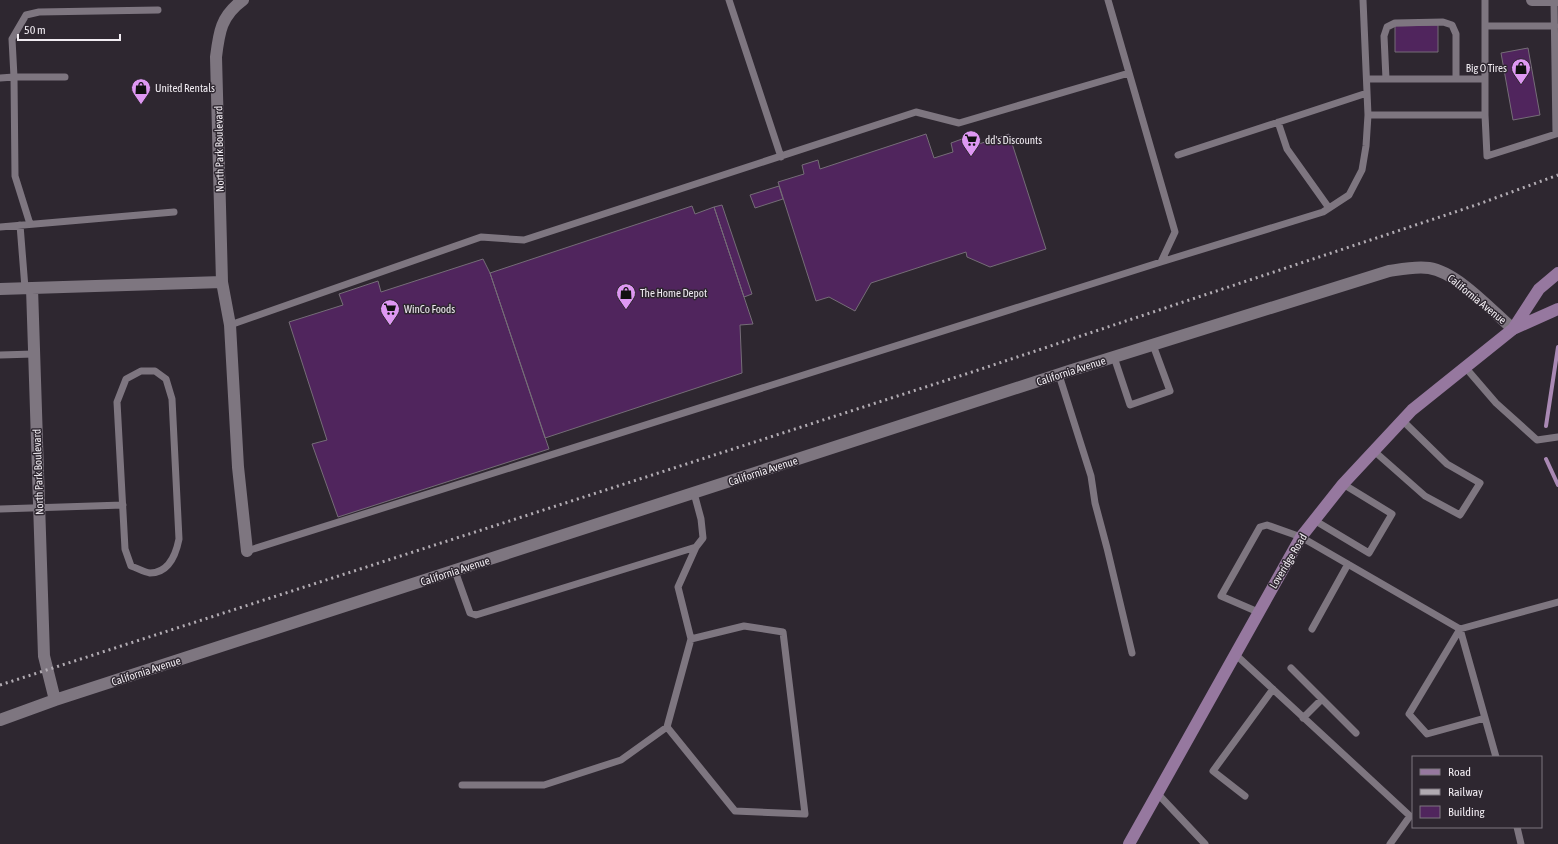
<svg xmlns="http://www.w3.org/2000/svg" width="1558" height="844" viewBox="0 0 1558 844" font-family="'Asap Condensed',sans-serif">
	<rect width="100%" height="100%" fill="#2e2730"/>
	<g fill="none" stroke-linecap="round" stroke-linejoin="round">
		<path stroke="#aa89b4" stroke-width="4" d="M 1546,426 L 1558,347
			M 1546,459 L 1558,485"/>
	</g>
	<path fill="#50255d" stroke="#756d77" d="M 1438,25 L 1438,52 L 1395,52 L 1395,26 Z
		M 1528,48 L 1540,115 L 1513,120 L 1501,53 Z
		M 926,134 L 934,158 L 953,152 L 951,143 L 973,135 L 976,145 L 1009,134 L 1046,249 L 990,267 L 967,257 L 966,252 L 871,283 L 855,311 L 829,297 L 816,301 L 778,182 L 804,174 L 802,165 L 818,160 L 820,169 Z
		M 779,186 L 783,199 L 755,208 L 750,195 Z
		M 722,205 L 752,294 L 744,297 L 714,207 Z
		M 692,206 L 695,214 L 714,207 L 753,324 L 740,325 L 742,373 L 545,438 L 490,273 Z
		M 483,259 L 490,273 L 549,449 L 338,517 L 312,444 L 327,440 L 289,322 L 343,305 L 339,294 L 378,281 L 381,292 Z"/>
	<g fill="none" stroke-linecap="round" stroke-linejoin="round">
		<path stroke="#7e7680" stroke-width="7" d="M 729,0 L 781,157
			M 1363,0 L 1368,115 L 1485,115
			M 1485,0 L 1485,115 L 1487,156 L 1556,134 L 1554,0
			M 1486,26 L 1555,26
			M 65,77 L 14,77 L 12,39 L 26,15 L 39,12 L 158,10
			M 0,78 L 14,77 L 15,176 L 30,224
			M 1367,79 L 1485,79
			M 1386,79 L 1384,36 L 1387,27 L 1395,23 L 1443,22 L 1452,25 L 1456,34 L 1456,79
			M 1278,122 L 1287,149 L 1329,208
			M 1178,155 L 1367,93
			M 20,225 L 25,288
			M 0,227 L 174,212
			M 1161,262 L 1323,212 L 1349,195 L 1362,170 L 1366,146 L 1368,115
			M 230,325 L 481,237 L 524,240 L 916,112 L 959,123 L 1129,73
			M 0,355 L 34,354
			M 1114,357 L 1130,405 L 1170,391 L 1153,345
			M 1465,367 L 1496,403 L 1537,440 L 1558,437
			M 141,371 L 155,371 L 166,379 L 172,399 L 179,539 C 176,554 169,573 150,573 C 144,572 137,568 131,566 L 125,549 L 117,402 L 126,379 Z
			M 1059,375 L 1091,476 L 1095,503 L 1107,548 L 1132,653
			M 1374,451 L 1425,496 L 1460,515 L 1480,483 L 1447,464 L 1402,420
			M 0,509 L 123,505
			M 1314,520 L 1369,553 L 1392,514 L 1343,484
			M 247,551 L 1161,262 L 1175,232 L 1108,0
			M 455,571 L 470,613 L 476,615 L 696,547 L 703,538 L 701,519 L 694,493
			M 1258,612 L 1221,596 L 1260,527 L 1267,525 L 1301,537 L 1460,629 L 1409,714 L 1427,734 L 1485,718
			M 1312,629 L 1348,564
			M 691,639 L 667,727 L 735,811 L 805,814 L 783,632 L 744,626 L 691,639 L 678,587 L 696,547
			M 1235,654 L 1410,816 L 1390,844
			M 1291,668 L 1322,699
			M 1303,718 L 1322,699 L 1356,733
			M 1496,757 L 1460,629 L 1558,602
			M 462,785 L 544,785 L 621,760 L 667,727
			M 1157,793 L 1205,844
			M 1245,796 L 1213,771 L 1273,689
			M 1517,827 L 1521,844"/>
		<path stroke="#7e7680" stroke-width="12" d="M 243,0 C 221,16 219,32 216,57 L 222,282 L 230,325 L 238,467 L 247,551
			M 1532,0 L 1558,0
			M 32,288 L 44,656 L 55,700
			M 0,289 L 222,282
			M 0,720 L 55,700 L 1069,371 L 1389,271 C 1402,269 1416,266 1429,268 C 1457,272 1491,310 1513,329"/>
		<path stroke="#96789f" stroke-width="12" d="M 1513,329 L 1539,289 L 1558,273
			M 1129,844 L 1301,537 L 1343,484 L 1412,410 L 1513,329 L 1558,309"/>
		<path stroke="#b2acb3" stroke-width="3" stroke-dasharray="2 4" stroke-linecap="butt" d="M 0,685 L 969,373 L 1476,205 L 1558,175"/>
	</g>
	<defs>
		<g id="shop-pin" transform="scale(1)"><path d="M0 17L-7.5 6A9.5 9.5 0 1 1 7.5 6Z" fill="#de98f2" stroke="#2e2730"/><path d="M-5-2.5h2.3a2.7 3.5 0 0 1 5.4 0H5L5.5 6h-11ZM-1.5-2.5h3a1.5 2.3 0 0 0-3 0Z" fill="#111"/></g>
		<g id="supermarket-pin" transform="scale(1)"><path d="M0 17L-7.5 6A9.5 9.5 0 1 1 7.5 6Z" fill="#de98f2" stroke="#2e2730"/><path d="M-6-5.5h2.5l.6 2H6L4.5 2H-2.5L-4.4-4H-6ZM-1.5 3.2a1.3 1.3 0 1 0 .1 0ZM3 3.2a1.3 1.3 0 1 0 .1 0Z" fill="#111"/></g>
	</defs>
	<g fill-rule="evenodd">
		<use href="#shop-pin" x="1521" y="68"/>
		<use href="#shop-pin" x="141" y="88"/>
		<use href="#supermarket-pin" x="971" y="140"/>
		<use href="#shop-pin" x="626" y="293"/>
		<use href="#supermarket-pin" x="390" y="309"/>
	</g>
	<g text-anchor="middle" stroke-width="3" stroke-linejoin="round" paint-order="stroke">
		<g font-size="11" fill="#f1ecf2" stroke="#2e2730" text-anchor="start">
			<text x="1507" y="72" text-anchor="end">Big O Tires</text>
			<text x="155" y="92">United Rentals</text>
			<text x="985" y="144">dd's Discounts</text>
			<text x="640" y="297">The Home Depot</text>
			<text x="404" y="313">WinCo Foods</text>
		</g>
		<g font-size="11" fill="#f1ecf2" stroke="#2e2730">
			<text transform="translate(219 149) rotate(-91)" y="4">North Park Boulevard</text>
			<text transform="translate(1477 299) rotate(39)" y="4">California Avenue</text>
			<text transform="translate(1071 371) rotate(-18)" y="4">California Avenue</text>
			<text transform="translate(763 471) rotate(-18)" y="4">California Avenue</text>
			<text transform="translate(38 472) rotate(-92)" y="4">North Park Boulevard</text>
			<text transform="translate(1288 561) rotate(-59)" y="4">Loveridge Road</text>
			<text transform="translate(455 571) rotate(-18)" y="4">California Avenue</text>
			<text transform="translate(146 671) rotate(-18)" y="4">California Avenue</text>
		</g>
	</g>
	<rect x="1412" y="756" width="130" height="72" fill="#2e2730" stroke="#7c767e"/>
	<rect x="1420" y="769" width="20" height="6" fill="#96789f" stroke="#7c767e"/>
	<text x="1448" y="776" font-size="12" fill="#f1ecf2">Road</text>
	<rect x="1420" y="789" width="20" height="6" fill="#b2acb3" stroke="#7c767e"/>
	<text x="1448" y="796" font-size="12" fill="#f1ecf2">Railway</text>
	<rect x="1420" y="806" width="20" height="12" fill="#50255d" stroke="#7c767e"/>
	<text x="1448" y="816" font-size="12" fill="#f1ecf2">Building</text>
	<path d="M18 34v6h102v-6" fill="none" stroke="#f1ecf2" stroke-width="2"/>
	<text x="24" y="34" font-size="12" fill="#f1ecf2" stroke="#2e2730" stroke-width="3" paint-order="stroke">50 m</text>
</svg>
